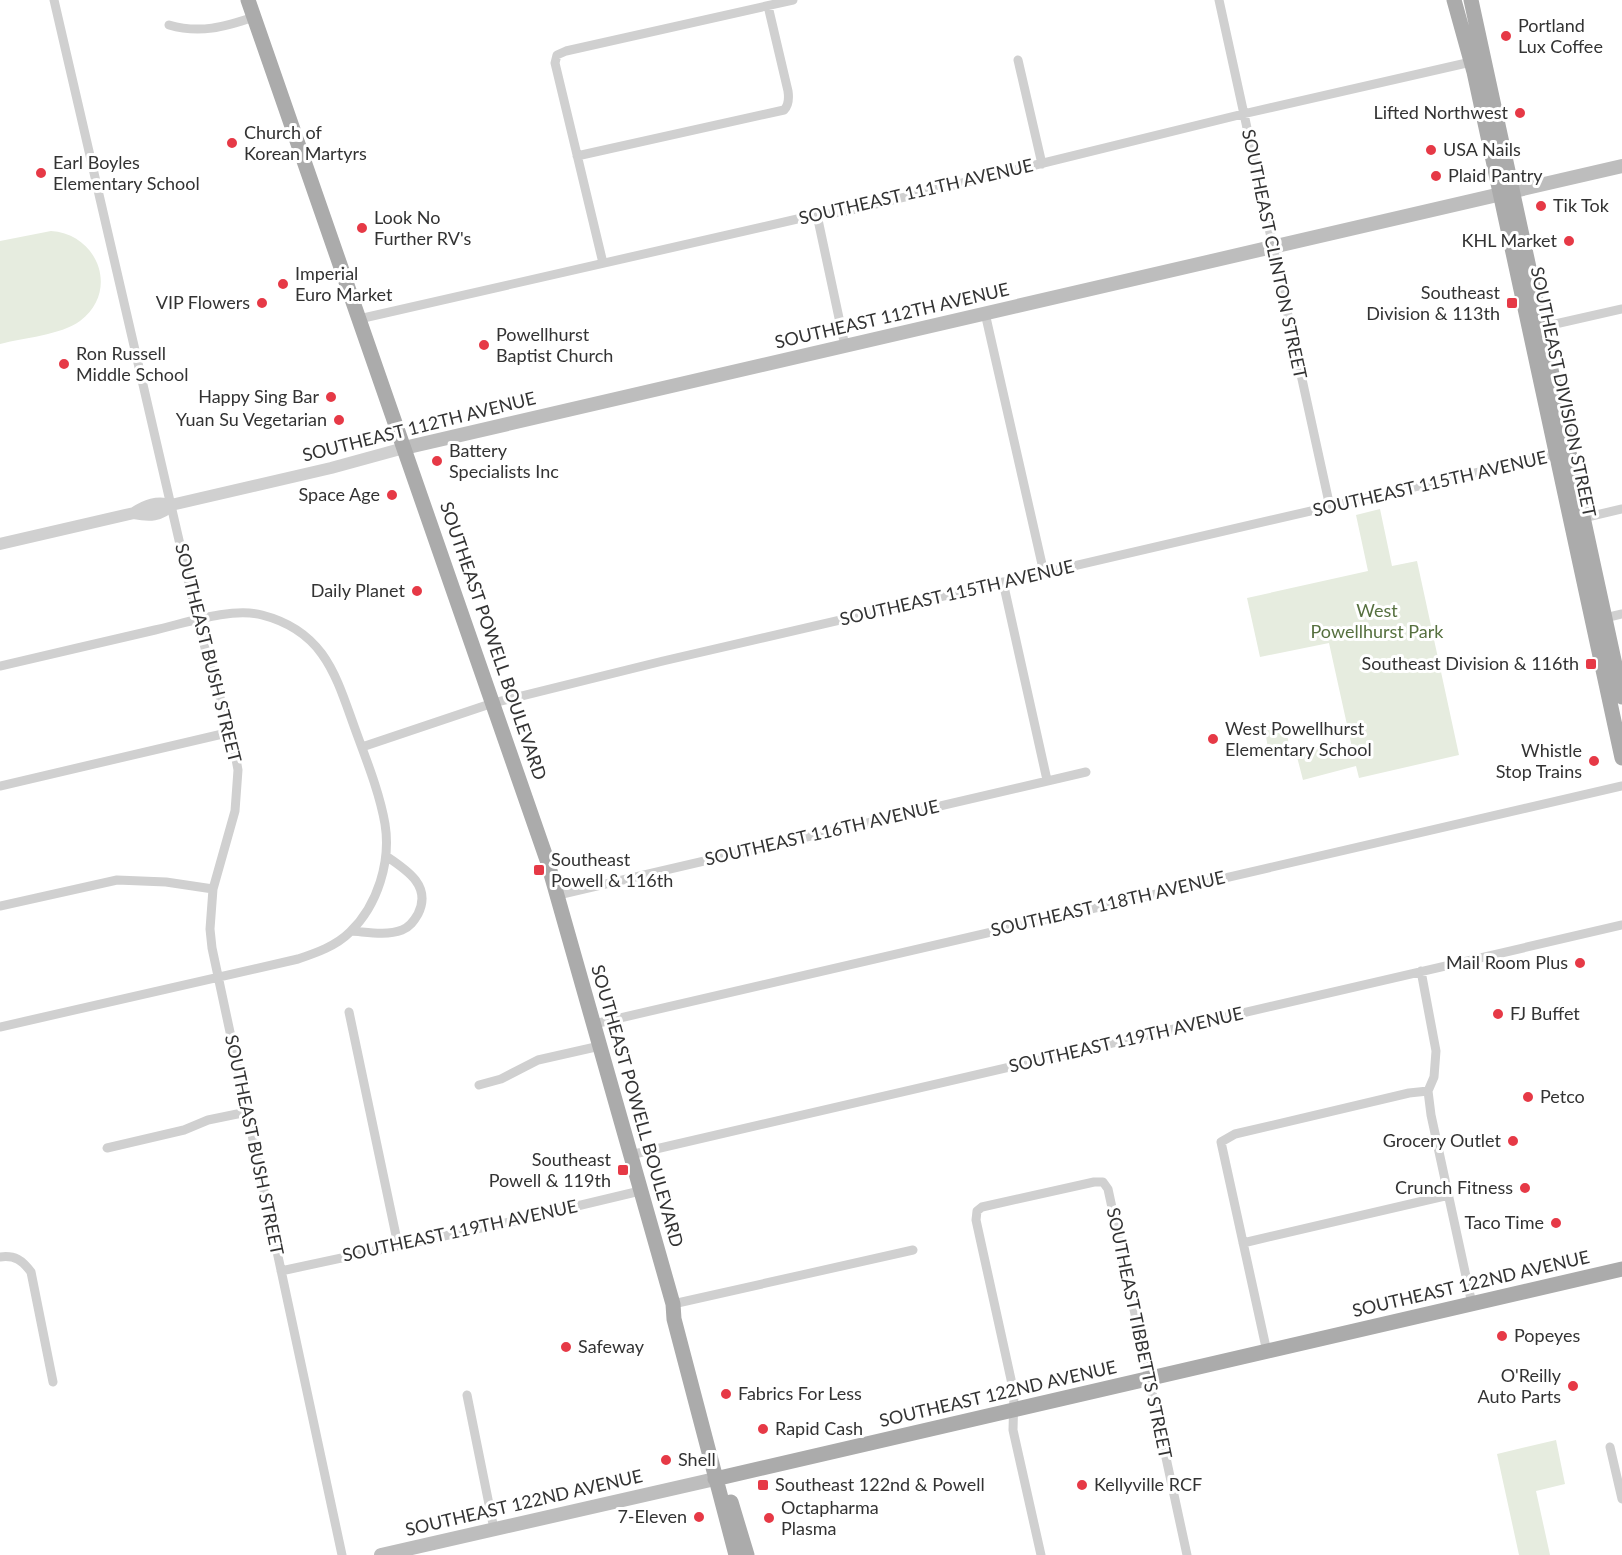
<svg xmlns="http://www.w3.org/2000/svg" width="1622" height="1555" viewBox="0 0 1622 1555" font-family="Lato,sans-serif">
	<rect width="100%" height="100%" fill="#fff"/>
	<path fill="#e6ecdf" d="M 51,231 C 98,234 120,291 80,321 C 61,335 23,338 0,344 L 0,241 Z
		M 1380,509 L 1392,566 L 1417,561 L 1459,755 L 1359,778 L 1356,766 L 1303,780 L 1296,753 L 1331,742 L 1334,754 L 1347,750 L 1348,754 L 1353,752 L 1329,643 L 1260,657 L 1247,598 L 1368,571 L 1356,515 Z
		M 1285,726 L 1289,744 L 1268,748 L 1265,731 Z
		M 1556,1440 L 1565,1484 L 1536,1491 L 1550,1555 L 1519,1555 L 1497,1454 Z"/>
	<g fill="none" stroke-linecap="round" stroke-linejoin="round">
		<path stroke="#d0d0d0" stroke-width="9" d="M 54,0 L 191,592 L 208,660 L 231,732 L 238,770 L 235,811 L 213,889 L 210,929 L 212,948 L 342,1555
			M 1219,0 L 1330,507
			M 169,25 C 200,34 224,27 254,17
			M 1018,60 L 1042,164
			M 577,156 L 784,110 C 789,105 789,98 788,91 L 768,6
			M 817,215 L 845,346
			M 603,263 L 555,63 L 557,55 L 566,51 L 793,0
			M 985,313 L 1044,573
			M 359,319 L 806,217 L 848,211 L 1243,114 L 1471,62
			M 1542,327 L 1622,309
			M 1583,518 L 1622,509
			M 1003,582 L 1047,780
			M 1605,618 L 1622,614
			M 0,666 C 52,654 103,642 155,630 C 186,623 231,607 262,615 C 328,632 337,681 358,737 C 368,764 380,795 385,824 C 391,861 378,905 350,932 C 336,946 316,953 298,959 L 0,1027
			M 362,747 L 493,703 L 663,661 L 1557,454
			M 0,786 L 231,732
			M 558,895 L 1086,772
			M 0,906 L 117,880 L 166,882 L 213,889
			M 351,931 C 367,932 386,936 402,930 C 410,927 414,921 418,914 C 432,886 407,870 386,856
			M 1421,971 L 1436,1051 L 1434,1077 L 1428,1091 L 1431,1115 L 1472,1304
			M 349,1012 L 398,1245
			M 594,1024 L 1622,786
			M 479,1085 L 501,1079 L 538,1060 L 600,1046
			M 107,1148 L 184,1130 L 208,1120 L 247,1112
			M 630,1155 L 1622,925
			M 1243,1243 L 1449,1195
			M 0,1257 C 15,1255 22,1260 31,1272 L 53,1382
			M 281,1271 L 510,1222 L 640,1191
			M 673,1304 L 913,1250
			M 1267,1352 L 1221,1142 L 1235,1134 L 1409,1093 L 1428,1091
			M 467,1395 L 494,1529
			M 1610,1447 L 1622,1499
			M 1041,1555 L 1013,1430 L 1014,1393 L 976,1220 L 977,1211 L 982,1207 L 1094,1182 L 1103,1182 L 1108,1189 L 1187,1555"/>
		<path stroke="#d0d0d0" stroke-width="12" d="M 134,513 C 149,516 161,516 171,505
			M 0,544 L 134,513 C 146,505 157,501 171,505 L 331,468 L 404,448"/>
		<path stroke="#bdbdbd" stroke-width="14" d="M 404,448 L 1622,166
			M 381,1555 L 715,1479"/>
		<path stroke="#ababab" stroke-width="15" d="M 248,0 L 547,860 L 673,1304 L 674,1319 L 736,1555
			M 1454,0 L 1474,72 L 1622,758
			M 1471,0 L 1622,697
			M 715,1479 L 1622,1269
			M 731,1502 L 747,1555"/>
	</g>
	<g fill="#e63946" stroke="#fff" stroke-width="2">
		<circle cx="1506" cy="36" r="6"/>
		<circle cx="1520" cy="113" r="6"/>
		<circle cx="232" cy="143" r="6"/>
		<circle cx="1431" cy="150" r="6"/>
		<circle cx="41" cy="173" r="6"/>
		<circle cx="1436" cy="176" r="6"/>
		<circle cx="1541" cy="206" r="6"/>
		<circle cx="362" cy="228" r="6"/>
		<circle cx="1569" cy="241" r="6"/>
		<circle cx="283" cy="284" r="6"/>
		<circle cx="262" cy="303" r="6"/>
		<rect x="1506" y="297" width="12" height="12" rx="3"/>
		<circle cx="484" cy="345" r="6"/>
		<circle cx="64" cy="364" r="6"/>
		<circle cx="331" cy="397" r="6"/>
		<circle cx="339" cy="420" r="6"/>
		<circle cx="437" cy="461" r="6"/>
		<circle cx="392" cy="495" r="6"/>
		<circle cx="417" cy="591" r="6"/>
		<rect x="1585" y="658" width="12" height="12" rx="3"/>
		<circle cx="1213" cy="739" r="6"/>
		<circle cx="1594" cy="761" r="6"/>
		<rect x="533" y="864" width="12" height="12" rx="3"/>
		<circle cx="1580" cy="963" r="6"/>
		<circle cx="1498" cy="1014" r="6"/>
		<circle cx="1528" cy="1097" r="6"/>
		<circle cx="1513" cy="1141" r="6"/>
		<rect x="617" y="1164" width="12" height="12" rx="3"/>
		<circle cx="1525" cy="1188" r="6"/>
		<circle cx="1556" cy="1223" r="6"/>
		<circle cx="1502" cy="1336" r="6"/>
		<circle cx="566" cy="1347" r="6"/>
		<circle cx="1573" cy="1386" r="6"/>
		<circle cx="726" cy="1394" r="6"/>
		<circle cx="763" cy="1429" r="6"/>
		<circle cx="666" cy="1460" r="6"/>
		<rect x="757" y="1479" width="12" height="12" rx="3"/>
		<circle cx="1082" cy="1485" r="6"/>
		<circle cx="699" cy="1517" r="6"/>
		<circle cx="769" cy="1518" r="6"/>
	</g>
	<g text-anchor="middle" stroke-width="6" stroke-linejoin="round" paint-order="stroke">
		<g font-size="18" fill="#333" stroke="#fff" text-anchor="start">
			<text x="1518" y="32">Portland<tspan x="1518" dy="21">Lux Coffee</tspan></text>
			<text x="1508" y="119" text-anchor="end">Lifted Northwest</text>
			<text x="244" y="139">Church of<tspan x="244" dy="21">Korean Martyrs</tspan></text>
			<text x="1443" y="156">USA Nails</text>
			<text x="53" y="169">Earl Boyles<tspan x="53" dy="21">Elementary School</tspan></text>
			<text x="1448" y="182">Plaid Pantry</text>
			<text x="1553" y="212">Tik Tok</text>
			<text x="374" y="224">Look No<tspan x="374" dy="21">Further RV's</tspan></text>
			<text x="1557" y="247" text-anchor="end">KHL Market</text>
			<text x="295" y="280">Imperial<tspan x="295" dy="21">Euro Market</tspan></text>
			<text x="1500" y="299" text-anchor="end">Southeast<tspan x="1500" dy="21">Division &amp; 113th</tspan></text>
			<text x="250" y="309" text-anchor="end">VIP Flowers</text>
			<text x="496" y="341">Powellhurst<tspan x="496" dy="21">Baptist Church</tspan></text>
			<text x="76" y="360">Ron Russell<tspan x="76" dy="21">Middle School</tspan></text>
			<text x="319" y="403" text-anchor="end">Happy Sing Bar</text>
			<text x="327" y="426" text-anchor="end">Yuan Su Vegetarian</text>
			<text x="449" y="457">Battery<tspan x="449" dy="21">Specialists Inc</tspan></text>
			<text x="380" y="501" text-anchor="end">Space Age</text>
			<text x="405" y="597" text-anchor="end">Daily Planet</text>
			<text x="1579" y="670" text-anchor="end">Southeast Division &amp; 116th</text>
			<text x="1225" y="735">West Powellhurst<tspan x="1225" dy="21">Elementary School</tspan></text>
			<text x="1582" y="757" text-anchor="end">Whistle<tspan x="1582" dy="21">Stop Trains</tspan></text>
			<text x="551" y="866">Southeast<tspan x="551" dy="21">Powell &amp; 116th</tspan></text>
			<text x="1568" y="969" text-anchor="end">Mail Room Plus</text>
			<text x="1510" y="1020">FJ Buffet</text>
			<text x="1540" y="1103">Petco</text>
			<text x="1501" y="1147" text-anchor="end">Grocery Outlet</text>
			<text x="611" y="1166" text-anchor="end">Southeast<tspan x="611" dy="21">Powell &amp; 119th</tspan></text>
			<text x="1513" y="1194" text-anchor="end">Crunch Fitness</text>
			<text x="1544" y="1229" text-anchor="end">Taco Time</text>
			<text x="1514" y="1342">Popeyes</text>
			<text x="578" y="1353">Safeway</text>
			<text x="1561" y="1382" text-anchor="end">O'Reilly<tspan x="1561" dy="21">Auto Parts</tspan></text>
			<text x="738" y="1400">Fabrics For Less</text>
			<text x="775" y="1435">Rapid Cash</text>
			<text x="678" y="1466">Shell</text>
			<text x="775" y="1491">Southeast 122nd &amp; Powell</text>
			<text x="1094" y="1491">Kellyville RCF</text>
			<text x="781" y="1514">Octapharma<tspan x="781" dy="21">Plasma</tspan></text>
			<text x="687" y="1523" text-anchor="end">7-Eleven</text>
		</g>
		<g font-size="18" fill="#333" stroke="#fff">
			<text transform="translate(916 192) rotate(-13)" y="6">SOUTHEAST 111TH AVENUE</text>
			<text transform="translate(1274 254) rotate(78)" y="6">SOUTHEAST CLINTON STREET</text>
			<text transform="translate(892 316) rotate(-13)" y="6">SOUTHEAST 112TH AVENUE</text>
			<text transform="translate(1563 392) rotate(78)" y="6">SOUTHEAST DIVISION STREET</text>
			<text transform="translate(419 427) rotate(-14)" y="6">SOUTHEAST 112TH AVENUE</text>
			<text transform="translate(1430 484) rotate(-13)" y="6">SOUTHEAST 115TH AVENUE</text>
			<text transform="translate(957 593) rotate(-13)" y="6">SOUTHEAST 115TH AVENUE</text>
			<text transform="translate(493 641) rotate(71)" y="6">SOUTHEAST POWELL BOULEVARD</text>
			<text transform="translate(208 653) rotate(76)" y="6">SOUTHEAST BUSH STREET</text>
			<text transform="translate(822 833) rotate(-13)" y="6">SOUTHEAST 116TH AVENUE</text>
			<text transform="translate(1108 904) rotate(-13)" y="6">SOUTHEAST 118TH AVENUE</text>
			<text transform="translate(1126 1040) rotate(-13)" y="6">SOUTHEAST 119TH AVENUE</text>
			<text transform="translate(637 1106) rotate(74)" y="6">SOUTHEAST POWELL BOULEVARD</text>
			<text transform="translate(254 1145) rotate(78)" y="6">SOUTHEAST BUSH STREET</text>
			<text transform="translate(460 1231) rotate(-12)" y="6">SOUTHEAST 119TH AVENUE</text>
			<text transform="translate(1471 1284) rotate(-13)" y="6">SOUTHEAST 122ND AVENUE</text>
			<text transform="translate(1139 1333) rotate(78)" y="6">SOUTHEAST TIBBETTS STREET</text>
			<text transform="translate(998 1394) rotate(-13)" y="6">SOUTHEAST 122ND AVENUE</text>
			<text transform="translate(524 1503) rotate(-13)" y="6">SOUTHEAST 122ND AVENUE</text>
		</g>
		<g font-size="18" fill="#56703f" stroke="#fff">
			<text x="1377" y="617">West<tspan x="1377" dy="21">Powellhurst Park</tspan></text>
		</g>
	</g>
</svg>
